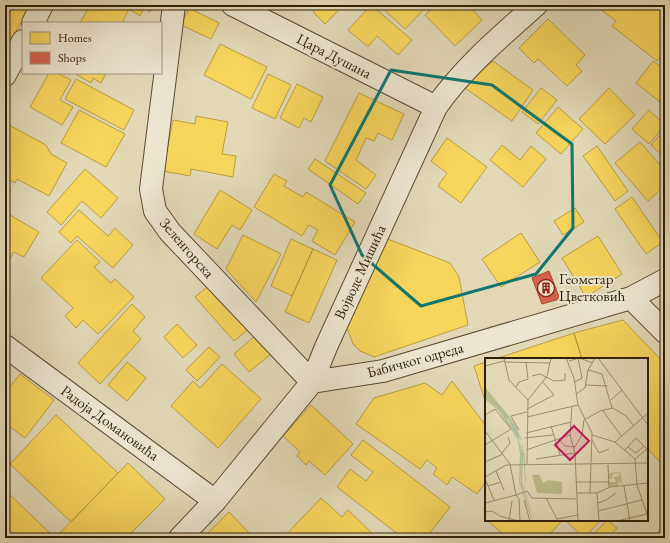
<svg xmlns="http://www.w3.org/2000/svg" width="670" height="543" viewBox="0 0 670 543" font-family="'EB Garamond',serif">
	<rect width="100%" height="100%" fill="#e2d8b6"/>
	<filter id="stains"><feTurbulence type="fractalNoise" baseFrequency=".005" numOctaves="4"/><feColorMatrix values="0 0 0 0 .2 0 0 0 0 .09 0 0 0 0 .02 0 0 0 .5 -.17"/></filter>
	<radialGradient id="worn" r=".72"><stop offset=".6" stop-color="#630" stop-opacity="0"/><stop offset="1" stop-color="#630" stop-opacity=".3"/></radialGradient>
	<path fill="#f6d55c" stroke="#bb9e42" d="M 5,5 L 31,5 L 5,51 Z
		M 90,5 L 154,5 L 150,12 L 144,8 L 140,16 L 129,9 L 122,23 L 80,23 Z
		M 320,5 L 344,5 L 325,24 L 313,12 Z
		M 371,5 L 412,40 L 398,55 L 377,36 L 368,47 L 348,30 Z
		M 379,5 L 401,5 L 404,8 L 407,5 L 423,5 L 426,7 L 405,29 Z
		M 436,5 L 468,5 L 482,20 L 455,46 L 425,15 Z
		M 595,5 L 665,5 L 665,61 L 660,57 L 657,61 L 612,26 L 616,21 Z
		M 189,8 L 219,23 L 211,39 L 181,25 Z
		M 548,19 L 585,55 L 576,65 L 582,71 L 567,86 L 538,59 L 534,63 L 519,48 Z
		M 220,44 L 267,67 L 251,99 L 204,75 Z
		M 493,61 L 533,90 L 512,121 L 462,86 Z
		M 653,61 L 665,70 L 665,106 L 636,83 Z
		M 49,73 L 57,73 L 71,80 L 60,100 L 73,107 L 62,125 L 30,107 Z
		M 74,73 L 106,73 L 101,83 L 93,78 L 91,83 Z
		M 268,74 L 291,85 L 275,119 L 252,108 Z
		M 76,79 L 134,110 L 124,130 L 65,99 Z
		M 297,84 L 323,97 L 311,122 L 304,118 L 299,128 L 280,118 Z
		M 541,88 L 557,100 L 538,124 L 522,112 Z
		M 609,88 L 635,115 L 605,144 L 579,119 Z
		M 359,93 L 404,114 L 392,140 L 378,133 L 374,141 L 366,138 L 356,160 L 376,175 L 366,189 L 325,161 Z
		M 558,107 L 583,129 L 561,154 L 536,133 Z
		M 79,110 L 125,134 L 106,167 L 61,143 Z
		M 649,110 L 665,125 L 649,144 L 632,129 Z
		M 196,116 L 228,122 L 222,154 L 236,156 L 233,177 L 191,169 L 190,176 L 163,171 L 173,120 L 195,124 Z
		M 9,125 L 46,145 L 51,154 L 67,163 L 49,196 L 17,179 L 15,183 L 5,178 L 5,132 Z
		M 665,129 L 665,156 L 664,157 L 651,145 Z
		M 447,138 L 487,167 L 461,203 L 438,186 L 447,173 L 431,161 Z
		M 640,142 L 665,171 L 665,186 L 648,201 L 615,163 Z
		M 502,145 L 520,160 L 531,146 L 546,159 L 523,187 L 490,160 Z
		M 597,146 L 628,191 L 615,201 L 583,156 Z
		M 315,159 L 366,193 L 358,204 L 308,169 Z
		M 85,169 L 118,198 L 101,218 L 82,201 L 61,225 L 47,212 Z
		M 274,174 L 287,181 L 284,186 L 303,197 L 306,192 L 355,222 L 335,255 L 312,241 L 318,230 L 309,225 L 302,236 L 254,207 Z
		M 5,187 L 11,191 L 5,201 Z
		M 220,190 L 252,210 L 240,230 L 232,225 L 217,249 L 194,234 Z
		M 665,194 L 665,207 L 659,199 Z
		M 632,197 L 663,242 L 646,254 L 615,209 Z
		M 575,208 L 584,222 L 563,235 L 554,221 Z
		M 79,210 L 108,236 L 115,228 L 133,245 L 113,268 L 77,236 L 71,243 L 59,232 Z
		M 10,215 L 39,232 L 24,257 L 14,252 L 5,267 L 5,223 Z
		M 521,233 L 540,262 L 501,287 L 482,259 Z
		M 243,235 L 281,254 L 256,302 L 226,269 Z
		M 598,236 L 622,274 L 586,297 L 562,258 Z
		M 385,238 L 450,263 L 459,277 L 468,325 L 374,357 L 360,351 L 353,344 L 347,328 Z
		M 291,239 L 313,249 L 292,296 L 271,286 Z
		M 77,240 L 100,262 L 94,267 L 111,283 L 115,279 L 134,297 L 98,334 L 83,320 L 76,328 L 65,316 L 73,308 L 41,278 Z
		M 313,249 L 337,260 L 309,323 L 285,312 Z
		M 212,283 L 250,328 L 234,341 L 195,297 Z
		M 132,304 L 145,317 L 133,331 L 141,339 L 100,384 L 78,363 Z
		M 623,320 L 665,364 L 665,467 L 647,448 L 647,359 L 582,359 L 574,333 Z
		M 177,324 L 197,345 L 183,358 L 164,337 Z
		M 574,333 L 582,359 L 496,359 L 498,358 Z
		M 256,335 L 272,353 L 249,372 L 234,354 Z
		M 209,347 L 220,357 L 197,381 L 186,370 Z
		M 127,362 L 146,378 L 127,401 L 108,385 Z
		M 486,362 L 486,404 L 474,366 Z
		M 222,364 L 261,399 L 218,448 L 171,406 L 193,381 L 200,388 Z
		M 20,374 L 54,400 L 25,438 L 5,423 L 5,393 Z
		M 452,381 L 486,426 L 485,483 L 477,494 L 452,477 L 447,485 L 433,474 L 437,468 L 427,460 L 420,469 L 356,424 L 374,398 L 425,383 L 442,395 Z
		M 311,405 L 353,444 L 325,475 L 309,461 L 306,465 L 297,456 L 300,452 L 283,436 Z
		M 56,415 L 118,473 L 71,522 L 10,464 Z
		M 363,440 L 450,507 L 426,538 L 403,538 L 337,487 L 350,469 L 366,481 L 373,472 L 351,455 Z
		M 128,463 L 165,499 L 126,538 L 55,538 Z
		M 5,490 L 55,538 L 5,538 Z
		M 321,498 L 342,517 L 348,510 L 377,538 L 283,538 Z
		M 229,512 L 254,538 L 203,538 Z
		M 491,520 L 559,520 L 561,522 L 546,538 L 507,538 L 489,522 Z
		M 565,520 L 601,520 L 584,538 Z
		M 607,520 L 617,528 L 608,538 L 590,538 Z
		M 665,525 L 665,538 L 651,538 Z"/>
	<path fill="#d6604d" stroke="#a44c38" d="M 549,271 L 560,299 L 542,304 L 532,278 Z"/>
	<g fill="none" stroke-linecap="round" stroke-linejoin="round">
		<g stroke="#5c4c33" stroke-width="24">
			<path id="minor" d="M 174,5 L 151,189 L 155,211 L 170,232 L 312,382
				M 233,5 L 436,107
				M 33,23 L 42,5
				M 5,75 L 23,41
				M 631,298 L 665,332
				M 5,346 L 215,501
				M 312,382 L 383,371 L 631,298 L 665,280
				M 180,538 L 215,501 L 312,382 L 326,347 L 436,107 C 463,68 500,37 536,5"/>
		</g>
		<use href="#minor" stroke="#ece6d0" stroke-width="22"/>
	</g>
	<path fill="none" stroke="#0f766e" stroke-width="3" stroke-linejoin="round" d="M 391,70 L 492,85 L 572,144 L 573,228 L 536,274 L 421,306 L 362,255 L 330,185 Z"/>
	<defs>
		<g id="building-ring" transform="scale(0.9)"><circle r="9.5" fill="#ece6d0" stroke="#8f2418" stroke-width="1.5"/><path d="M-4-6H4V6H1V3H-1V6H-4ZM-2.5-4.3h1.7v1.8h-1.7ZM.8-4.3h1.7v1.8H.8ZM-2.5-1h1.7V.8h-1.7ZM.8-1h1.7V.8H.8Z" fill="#8f2418"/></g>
	</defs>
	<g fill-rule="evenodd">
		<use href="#building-ring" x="546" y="288"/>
	</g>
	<g text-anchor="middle" stroke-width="4" stroke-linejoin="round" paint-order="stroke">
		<g font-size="15" fill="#301d07" stroke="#ece6d0">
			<text transform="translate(334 56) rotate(27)" y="5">Цара Душана</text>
			<text transform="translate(187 248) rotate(49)" y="5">Зеленгорска</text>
			<text transform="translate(360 272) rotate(-65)" y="5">Војводе Мишића</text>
			<text transform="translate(415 360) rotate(-15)" y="5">Бабичког одреда</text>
			<text transform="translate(110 423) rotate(36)" y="5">Радоја Домановића</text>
		</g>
		<g font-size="15" fill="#301d07" stroke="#ece6d0" text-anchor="start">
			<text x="559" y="284">Геометар<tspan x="559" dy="17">Цветковић</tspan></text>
		</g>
	</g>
	<g transform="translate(485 358)">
		<rect width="163" height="163" fill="#e2d8b6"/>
		<path d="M 0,29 L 25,59 L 32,70 L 37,83 L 40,99 L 41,132 L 37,84 L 24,59 L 22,61 L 29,72 L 35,86 L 37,103 L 35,124 L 43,147 L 46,157 L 47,163 L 34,124 L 35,96 L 33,82 L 14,53 L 0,41 ZM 135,114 L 138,127 L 134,123 L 133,128 L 124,128 L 124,124 L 131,124 L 129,119 L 134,118 L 134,115 L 128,116 L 127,121 L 124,121 L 124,115 ZM 47,117 L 54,117 L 58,125 L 63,122 L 77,124 L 77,136 L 52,135 Z" fill="#babc89"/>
		<path d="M 0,33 L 24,60 L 33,76 L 38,96 L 37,125 L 50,163 L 36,125 L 37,103 L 35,84 L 24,62 Z" fill="#95b9af"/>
		<path fill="none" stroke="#9b8d70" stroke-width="1" d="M 19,0 L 24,22 L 43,42M 81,0 L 89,20 L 93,47 L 107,75 L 106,105M 113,0 L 163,67M 84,3 L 94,0 L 108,5M 19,4 L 65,5M 0,8 L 19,3M 103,12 L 117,16 L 127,50M 47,18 L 55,16 L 69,23 L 80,22 L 80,15M 90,24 L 97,20 L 93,0M 101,27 L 123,28M 31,29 L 34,24 L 43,21 L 41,4M 91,36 L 100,30 L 103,12 L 110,0M 43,42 L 62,18 L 66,0M 126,42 L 137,32M 87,48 L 85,77 L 90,95 L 93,163M 42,51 L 69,37 L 58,24M 118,53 L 137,79M 0,57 L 10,51 L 26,71 L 0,87M 42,59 L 93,47M 66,68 L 75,97M 34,72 L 26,58 L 42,54M 0,73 L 25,106M 41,75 L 86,64M 107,77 L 130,84 L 150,101 L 152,127 L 163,159M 40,80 L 68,77M 74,81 L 80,88 L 90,89M 107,82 L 114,95 L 124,91M 130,84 L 163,55M 90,89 L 97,77 L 99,62 L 115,53 L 128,50 L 141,58 L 149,68M 143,89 L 151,95 L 159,88M 41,92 L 85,77M 140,92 L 151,80 L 162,91M 17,95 L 25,85 L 23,79M 51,101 L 90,95M 150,101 L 163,90M 0,104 L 18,96M 42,106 L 43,42M 123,109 L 123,107 L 124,130M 11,113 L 19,132M 0,119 L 21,107 L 163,105M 0,121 L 9,142M 91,124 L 124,124M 3,128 L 16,124M 139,128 L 145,163M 92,135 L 112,135 L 125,129 L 163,125M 105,135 L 106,106M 112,135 L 114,163M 61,140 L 73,163M 39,142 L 45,163M 0,145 L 31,137 L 25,106M 113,145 L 121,142 L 131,135M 113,153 L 157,142M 0,154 L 7,153 L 15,158 L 33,163M 72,161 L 93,157M 24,163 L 27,143M 35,163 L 34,141 L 31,137 L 42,133 L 47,140 L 91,141M 132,163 L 162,156"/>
		<path fill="#c2185b" fill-opacity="0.15" stroke="#c2185b" stroke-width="2" d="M 89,68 L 104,83 L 85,102 L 70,87 Z"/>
		<rect width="163" height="163" fill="none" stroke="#301d07" stroke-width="2"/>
	</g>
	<rect width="670" height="543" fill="none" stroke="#e2d8b6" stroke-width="20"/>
	<rect x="6" y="6" width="658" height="531" fill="none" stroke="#301d07" stroke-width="2"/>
	<rect x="10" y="10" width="650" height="523" fill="none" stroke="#301d07"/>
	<rect x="22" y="22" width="140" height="52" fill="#ece6d0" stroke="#a19680"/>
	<rect x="30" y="32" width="20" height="12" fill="#f6d55c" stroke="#a19680"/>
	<text x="58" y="42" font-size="12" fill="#301d07">Homes</text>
	<rect x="30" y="52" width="20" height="12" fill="#d6604d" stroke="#a19680"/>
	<text x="58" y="62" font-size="12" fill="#301d07">Shops</text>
	<rect width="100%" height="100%" filter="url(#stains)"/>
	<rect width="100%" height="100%" fill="url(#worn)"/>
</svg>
